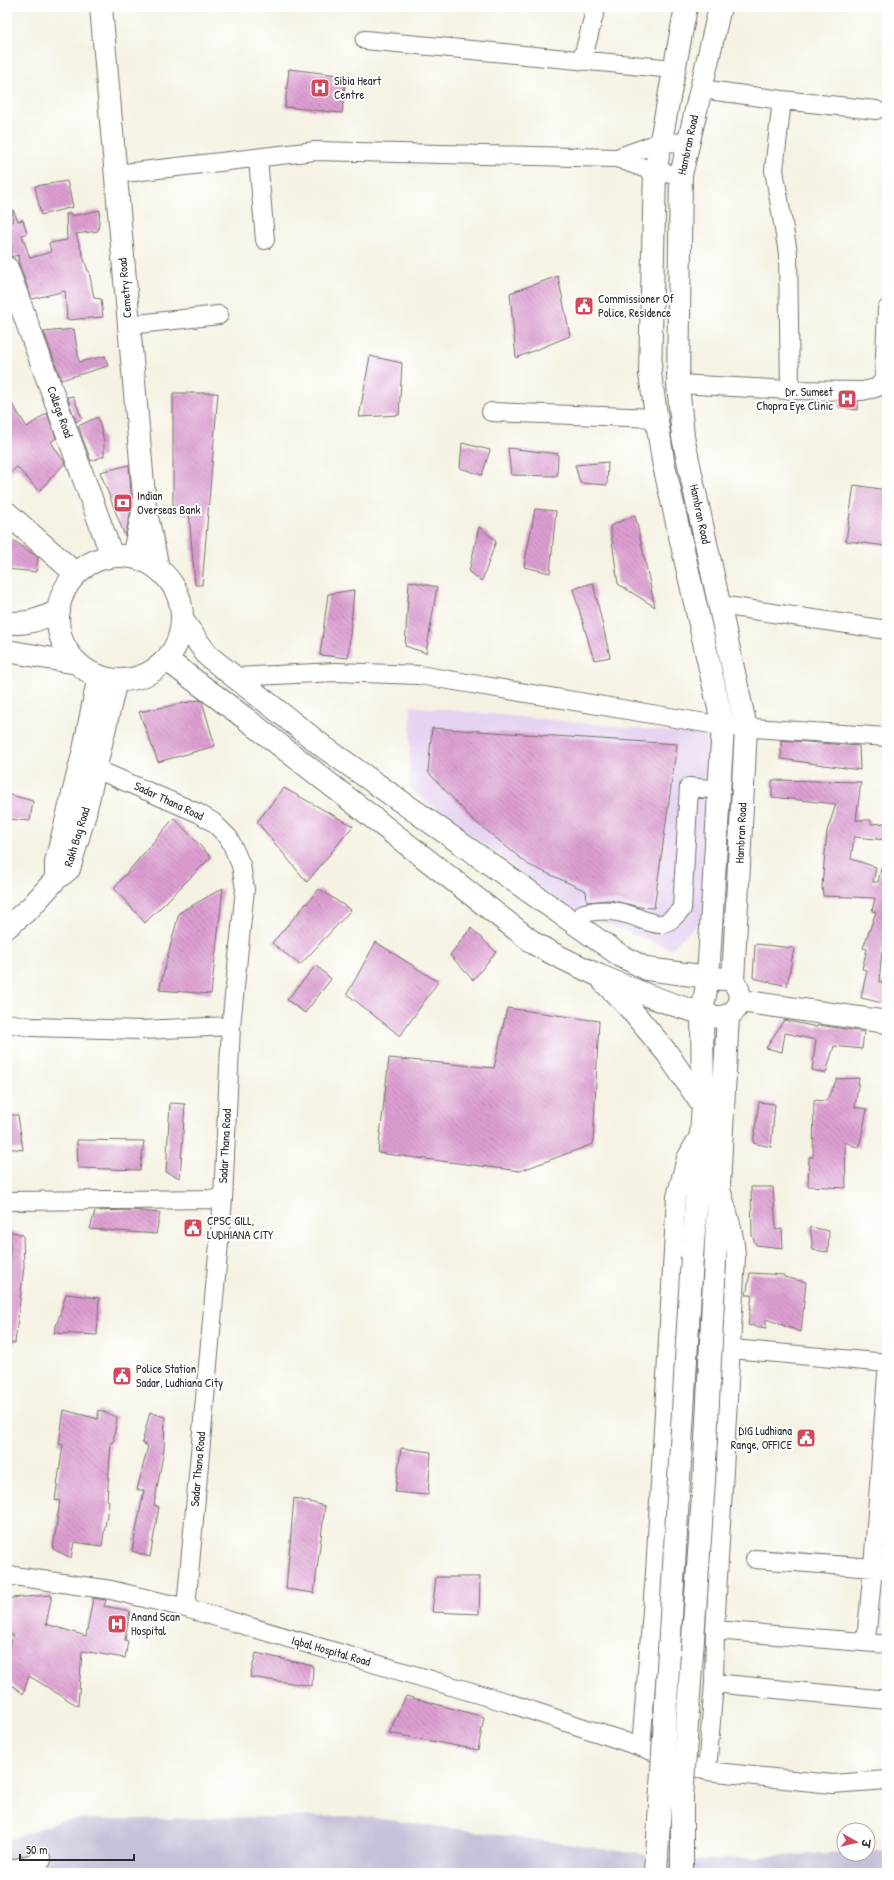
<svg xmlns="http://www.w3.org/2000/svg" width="894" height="1880" viewBox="0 0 894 1880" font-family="'Patrick Hand','Playpen Sans Deva',sans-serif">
	<defs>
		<pattern id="building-back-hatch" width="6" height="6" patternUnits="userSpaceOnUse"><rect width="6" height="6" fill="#dd9ed1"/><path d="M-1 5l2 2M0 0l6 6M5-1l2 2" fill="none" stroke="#b381aa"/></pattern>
	</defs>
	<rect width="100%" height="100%" fill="#fff"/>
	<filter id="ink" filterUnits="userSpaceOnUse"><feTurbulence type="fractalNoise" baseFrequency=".025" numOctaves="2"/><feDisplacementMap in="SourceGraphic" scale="8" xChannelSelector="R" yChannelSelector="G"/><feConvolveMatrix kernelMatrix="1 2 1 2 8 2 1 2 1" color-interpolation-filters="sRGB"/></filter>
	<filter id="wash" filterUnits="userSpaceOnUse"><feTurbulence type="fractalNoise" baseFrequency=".012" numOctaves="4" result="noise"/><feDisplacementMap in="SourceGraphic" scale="16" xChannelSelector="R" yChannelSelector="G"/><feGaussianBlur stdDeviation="0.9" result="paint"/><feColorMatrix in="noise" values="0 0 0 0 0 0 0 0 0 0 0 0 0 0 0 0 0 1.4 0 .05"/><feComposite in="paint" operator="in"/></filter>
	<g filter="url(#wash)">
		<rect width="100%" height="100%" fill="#f5f2e3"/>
		<path fill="#e5d3f1" d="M 411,706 L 713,736 L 704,917 L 671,949 L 570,910 L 409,788 Z"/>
		<path fill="#c7c0d9" d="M 359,1816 L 693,1861 L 844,1852 L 844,1854 L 868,1854 L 868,1851 L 887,1849 L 887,1873 L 7,1873 L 7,1841 L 62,1820 Z"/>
		<g id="blocks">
			<path fill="url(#building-back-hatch)" d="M 289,69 L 346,76 L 342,113 L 285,107 Z
				M 67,181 L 73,207 L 41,215 L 35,186 Z
				M 13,210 L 18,221 L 23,220 L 27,233 L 22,235 L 30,258 L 51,252 L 49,243 L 67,240 L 66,214 L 70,214 L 71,216 L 100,210 L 98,231 L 76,234 L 88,271 L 89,271 L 94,298 L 101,299 L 103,317 L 67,320 L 65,291 L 32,299 L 19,264 L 18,255 L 11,257 L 12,239 L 7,241 L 7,225 L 12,223 Z
				M 558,276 L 570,336 L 516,358 L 510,293 Z
				M 74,329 L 79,362 L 105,356 L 108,366 L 61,380 L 44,332 Z
				M 370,356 L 402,363 L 399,415 L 359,417 Z
				M 173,393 L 218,393 L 202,585 L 195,585 L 189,514 L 173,514 Z
				M 7,396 L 27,427 L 47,413 L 56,438 L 51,442 L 65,463 L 39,491 L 17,467 L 7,475 Z
				M 73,396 L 82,418 L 76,422 L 67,397 Z
				M 840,401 L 858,401 L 857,410 L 839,407 Z
				M 98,417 L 104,441 L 104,456 L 91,461 L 78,426 Z
				M 462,443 L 490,450 L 482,475 L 460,468 Z
				M 508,448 L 558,454 L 557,476 L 511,475 Z
				M 608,462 L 607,485 L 580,483 L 575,465 Z
				M 129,465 L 132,506 L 125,536 L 100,472 Z
				M 854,485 L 887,490 L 887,546 L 846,541 Z
				M 535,509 L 556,511 L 550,573 L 524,567 Z
				M 635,515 L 655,607 L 618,584 L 610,526 Z
				M 479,527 L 496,541 L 482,581 L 469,572 Z
				M 7,536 L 38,557 L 36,572 L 7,569 Z
				M 409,581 L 437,587 L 426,653 L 405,646 Z
				M 593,583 L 610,657 L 594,660 L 573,589 Z
				M 354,590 L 348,658 L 320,655 L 328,594 Z
				M 199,700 L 202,701 L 215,746 L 158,762 L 139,712 Z
				M 432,728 L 677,744 L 654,908 L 639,907 L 610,900 L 587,902 L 586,891 L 529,865 L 472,819 L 428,772 Z
				M 781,740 L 859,746 L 860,770 L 781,759 Z
				M 772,780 L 861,782 L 856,820 L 871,820 L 871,824 L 887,823 L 887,840 L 854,837 L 851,859 L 876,867 L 873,882 L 878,882 L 882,865 L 887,866 L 887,935 L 885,951 L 882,951 L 879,982 L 887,982 L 887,1004 L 861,998 L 867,970 L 862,969 L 867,949 L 863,948 L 876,912 L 872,911 L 875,898 L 823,896 L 822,886 L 827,831 L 836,804 L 772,797 Z
				M 284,788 L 353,826 L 307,882 L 257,822 Z
				M 7,794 L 33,801 L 30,821 L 7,819 Z
				M 174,818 L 211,857 L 145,923 L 114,888 Z
				M 223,888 L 211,994 L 159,990 L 179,913 Z
				M 319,889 L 351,910 L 300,965 L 272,943 Z
				M 471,928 L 496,952 L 473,980 L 450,955 Z
				M 376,942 L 438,982 L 400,1036 L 347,994 Z
				M 755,944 L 794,948 L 787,986 L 753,978 Z
				M 316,965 L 331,979 L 305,1013 L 287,1000 Z
				M 507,1008 L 599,1021 L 593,1144 L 520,1171 L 378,1153 L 389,1058 L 494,1068 Z
				M 784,1020 L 817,1027 L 818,1025 L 864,1032 L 862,1049 L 834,1046 L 826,1073 L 812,1070 L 816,1040 L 785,1033 L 782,1052 L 766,1048 Z
				M 859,1078 L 855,1107 L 867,1109 L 859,1148 L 845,1142 L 846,1188 L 808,1186 L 809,1157 L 813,1157 L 814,1100 L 826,1101 L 837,1079 Z
				M 759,1102 L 775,1104 L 771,1147 L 753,1143 Z
				M 170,1103 L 185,1104 L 180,1178 L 166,1172 Z
				M 7,1115 L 18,1115 L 23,1150 L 7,1148 Z
				M 77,1140 L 144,1141 L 140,1170 L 78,1168 Z
				M 751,1187 L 773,1187 L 776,1230 L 782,1229 L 783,1248 L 756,1245 L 752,1236 Z
				M 132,1210 L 160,1213 L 156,1234 L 90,1229 L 95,1211 Z
				M 810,1227 L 829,1231 L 828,1252 L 813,1250 Z
				M 10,1231 L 23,1235 L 24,1267 L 15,1343 L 7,1343 L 7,1290 L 10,1290 Z
				M 750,1273 L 784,1275 L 784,1277 L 806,1282 L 801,1332 L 766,1319 L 766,1328 L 748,1325 L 752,1295 L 746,1295 Z
				M 66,1294 L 99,1298 L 97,1335 L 54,1333 Z
				M 64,1410 L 98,1419 L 98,1410 L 117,1417 L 113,1443 L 111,1442 L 107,1500 L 109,1501 L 102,1546 L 74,1542 L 71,1558 L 53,1549 L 60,1501 L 55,1500 L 63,1445 L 59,1444 Z
				M 150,1412 L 165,1417 L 164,1449 L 154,1505 L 159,1507 L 150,1557 L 132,1551 L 144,1490 L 137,1490 L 148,1446 L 142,1443 Z
				M 401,1448 L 431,1452 L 428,1495 L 395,1492 Z
				M 294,1498 L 325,1506 L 314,1593 L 286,1589 Z
				M 436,1577 L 480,1577 L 479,1614 L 432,1612 Z
				M 52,1595 L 46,1624 L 86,1636 L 93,1598 L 106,1600 L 104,1606 L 130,1611 L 125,1640 L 128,1641 L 125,1658 L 82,1651 L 78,1706 L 29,1676 L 23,1694 L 7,1681 L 7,1649 L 14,1635 L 7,1635 L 7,1613 L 11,1598 Z
				M 256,1653 L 313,1666 L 312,1686 L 250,1677 Z
				M 406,1696 L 484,1717 L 478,1750 L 389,1733 Z"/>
		</g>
	</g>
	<g filter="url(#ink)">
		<use href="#blocks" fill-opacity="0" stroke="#72716b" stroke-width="1"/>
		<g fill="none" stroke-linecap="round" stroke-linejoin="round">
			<g stroke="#72716b" stroke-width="20">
				<path id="minor" d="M 365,40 L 674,69
					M 582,61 L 596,7
					M 701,89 L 782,100 L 876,110
					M 782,100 L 774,170 L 788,253 L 790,390
					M 258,158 L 265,240
					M 617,158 L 661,142 L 688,143
					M 116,174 L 315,151 L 617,158 L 655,172 L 681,175
					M 129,325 L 219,315
					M 678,384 L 790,390 L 862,391 L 876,388 L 882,382 L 884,378 L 887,309
					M 491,412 L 657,418
					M 720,605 L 887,630
					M 235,677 L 336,672 L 419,675 L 723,726 L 887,737
					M 96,769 L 198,813 L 213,822 L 229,838 L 241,865 L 245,889 L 231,1026 L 223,1199 L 186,1608
					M 576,925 L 584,913 C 602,909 615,910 633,916 C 641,919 653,925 662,924 C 671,922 676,914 682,909 L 689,787 L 719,790
					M 7,1023 L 32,1027 L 141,1030 L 231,1026
					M 7,1201 L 223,1199
					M 732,1349 L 887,1363
					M 755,1559 L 887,1569
					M 7,1575 L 111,1590 L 186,1608 L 509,1703 L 641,1747 L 707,1771 L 832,1784 L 887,1780
					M 715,1630 L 887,1644
					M 866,1641 L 873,1568 L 887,1374
					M 714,1683 L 887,1700
					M 641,1747 L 655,1573 L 676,1197 L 686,1158 L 701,1132
					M 707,1771 L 714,1683 L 715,1630 L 736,1257 C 735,1233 728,1212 721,1189
					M 7,1871 L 42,1860"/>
			</g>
			<g stroke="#72716b" stroke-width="24">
				<path id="tertiary" d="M 101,7 L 145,507 L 158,568
					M 7,268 L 112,556
					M 7,513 L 76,574
					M 133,556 L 143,512
					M 56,879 L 56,862 L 84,750 L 99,676
					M 7,927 L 30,908 L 56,879 L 69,869 L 84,817 L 116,680
					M 741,1001 L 887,1022
					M 692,1257 L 703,1106 L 702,1013
					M 715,1261 L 728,1015"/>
			</g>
			<g stroke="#72716b" stroke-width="24">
				<path id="secondary" d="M 686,7 L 655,172 L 650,374 L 663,461 L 723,726 L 708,978 L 702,1013
					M58 618a62 62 0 1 1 124 0a62 62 0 1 1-124 0Z
					M 183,621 L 208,656 L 325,748 L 621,956 L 647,969 L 723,979
					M 7,622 C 26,626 42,618 59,611
					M 7,651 L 77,663
					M 167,660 L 245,718 L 535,944 C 556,956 578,966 600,976 C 631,989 662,1002 694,1011 C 703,1013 711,1018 721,1017 C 731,1016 736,1010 741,1001 L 738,989 L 733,981 L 746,728 L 683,437 L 678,384 L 681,175 L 720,7
					M 604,982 L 627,1005 L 667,1053 L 703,1106"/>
			</g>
			<use href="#minor" stroke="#fff" stroke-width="18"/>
			<use href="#tertiary" stroke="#fff" stroke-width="22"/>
			<use href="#secondary" stroke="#fff" stroke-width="22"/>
			<g stroke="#72716b" stroke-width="24" stroke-linecap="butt">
				<path id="tertiary-bridge" d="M 656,1873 L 692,1257
					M 682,1873 L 682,1797 L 704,1481 L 715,1261"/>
			</g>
			<use href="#tertiary-bridge" stroke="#fff" stroke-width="22"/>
		</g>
	</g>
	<defs>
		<g id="hospital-square" transform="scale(1)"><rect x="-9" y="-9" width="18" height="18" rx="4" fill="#d1495b" stroke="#fff"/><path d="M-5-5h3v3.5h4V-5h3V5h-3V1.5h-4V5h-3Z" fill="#fff"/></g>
		<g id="civic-square" transform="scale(1)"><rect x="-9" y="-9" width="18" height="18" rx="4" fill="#d1495b" stroke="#fff"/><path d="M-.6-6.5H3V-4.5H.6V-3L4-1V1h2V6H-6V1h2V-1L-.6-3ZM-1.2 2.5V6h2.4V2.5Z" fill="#fff"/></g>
		<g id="bank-square" transform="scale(1)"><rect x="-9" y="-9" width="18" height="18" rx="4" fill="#d1495b" stroke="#fff"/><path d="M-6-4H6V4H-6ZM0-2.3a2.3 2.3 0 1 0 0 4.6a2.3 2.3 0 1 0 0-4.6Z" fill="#fff"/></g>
	</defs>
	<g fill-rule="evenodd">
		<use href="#hospital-square" x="320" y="88"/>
		<use href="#civic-square" x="584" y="306"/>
		<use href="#hospital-square" x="847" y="399"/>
		<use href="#bank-square" x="123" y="503"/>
		<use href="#civic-square" x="193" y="1228"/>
		<use href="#civic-square" x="122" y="1376"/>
		<use href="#civic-square" x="806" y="1438"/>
		<use href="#hospital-square" x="117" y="1624"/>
	</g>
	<g text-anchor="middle" stroke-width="4" stroke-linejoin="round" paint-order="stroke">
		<g font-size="12" fill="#2b2b2b" stroke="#fff" text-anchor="start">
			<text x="334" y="85">Sibia Heart<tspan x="334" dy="14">Centre</tspan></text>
			<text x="598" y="303">Commissioner Of<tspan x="598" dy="14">Police, Residence</tspan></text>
			<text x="833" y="396" text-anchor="end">Dr. Sumeet<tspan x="833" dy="14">Chopra Eye Clinic</tspan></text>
			<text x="137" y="500">Indian<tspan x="137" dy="14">Overseas Bank</tspan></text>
			<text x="207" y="1225">CPSC GILL,<tspan x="207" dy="14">LUDHIANA CITY</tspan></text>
			<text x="136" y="1373">Police Station<tspan x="136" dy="14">Sadar, Ludhiana City</tspan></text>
			<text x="792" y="1435" text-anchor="end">DIG Ludhiana<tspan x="792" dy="14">Range, OFFICE</tspan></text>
			<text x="131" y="1621">Anand Scan<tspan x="131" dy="14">Hospital</tspan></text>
		</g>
		<g font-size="12" fill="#2b2b2b" stroke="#fff">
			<text transform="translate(688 145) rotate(-78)" y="4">Hambran Road</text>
			<text transform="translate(125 288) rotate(-95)" y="4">Cemetry Road</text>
			<text transform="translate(60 412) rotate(70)" y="4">College Road</text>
			<text transform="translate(700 514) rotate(78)" y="4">Hambran Road</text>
			<text transform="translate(169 801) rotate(25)" y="4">Sadar Thana Road</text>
			<text transform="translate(741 833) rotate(-87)" y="4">Hambran Road</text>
			<text transform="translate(77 837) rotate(-73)" y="4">Rakh Bag Road</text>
			<text transform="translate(225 1146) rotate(-87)" y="4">Sadar Thana Road</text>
			<text transform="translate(198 1469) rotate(-85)" y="4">Sadar Thana Road</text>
			<text transform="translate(331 1651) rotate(16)" y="4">Iqbal Hospital Road</text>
		</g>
	</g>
	<rect width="894" height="1880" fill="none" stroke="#fff" stroke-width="24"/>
	<g transform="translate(856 1842) rotate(98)"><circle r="19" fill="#ffffff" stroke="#aaaaaa"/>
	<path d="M0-3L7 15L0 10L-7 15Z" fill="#d1495b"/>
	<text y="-6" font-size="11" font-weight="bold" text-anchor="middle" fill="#2b2b2b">उ</text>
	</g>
	<path d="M20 1854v6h114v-6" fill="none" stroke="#2b2b2b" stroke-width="2"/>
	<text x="26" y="1854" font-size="12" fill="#2b2b2b" stroke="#ffffff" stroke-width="3" paint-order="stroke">50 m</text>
</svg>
